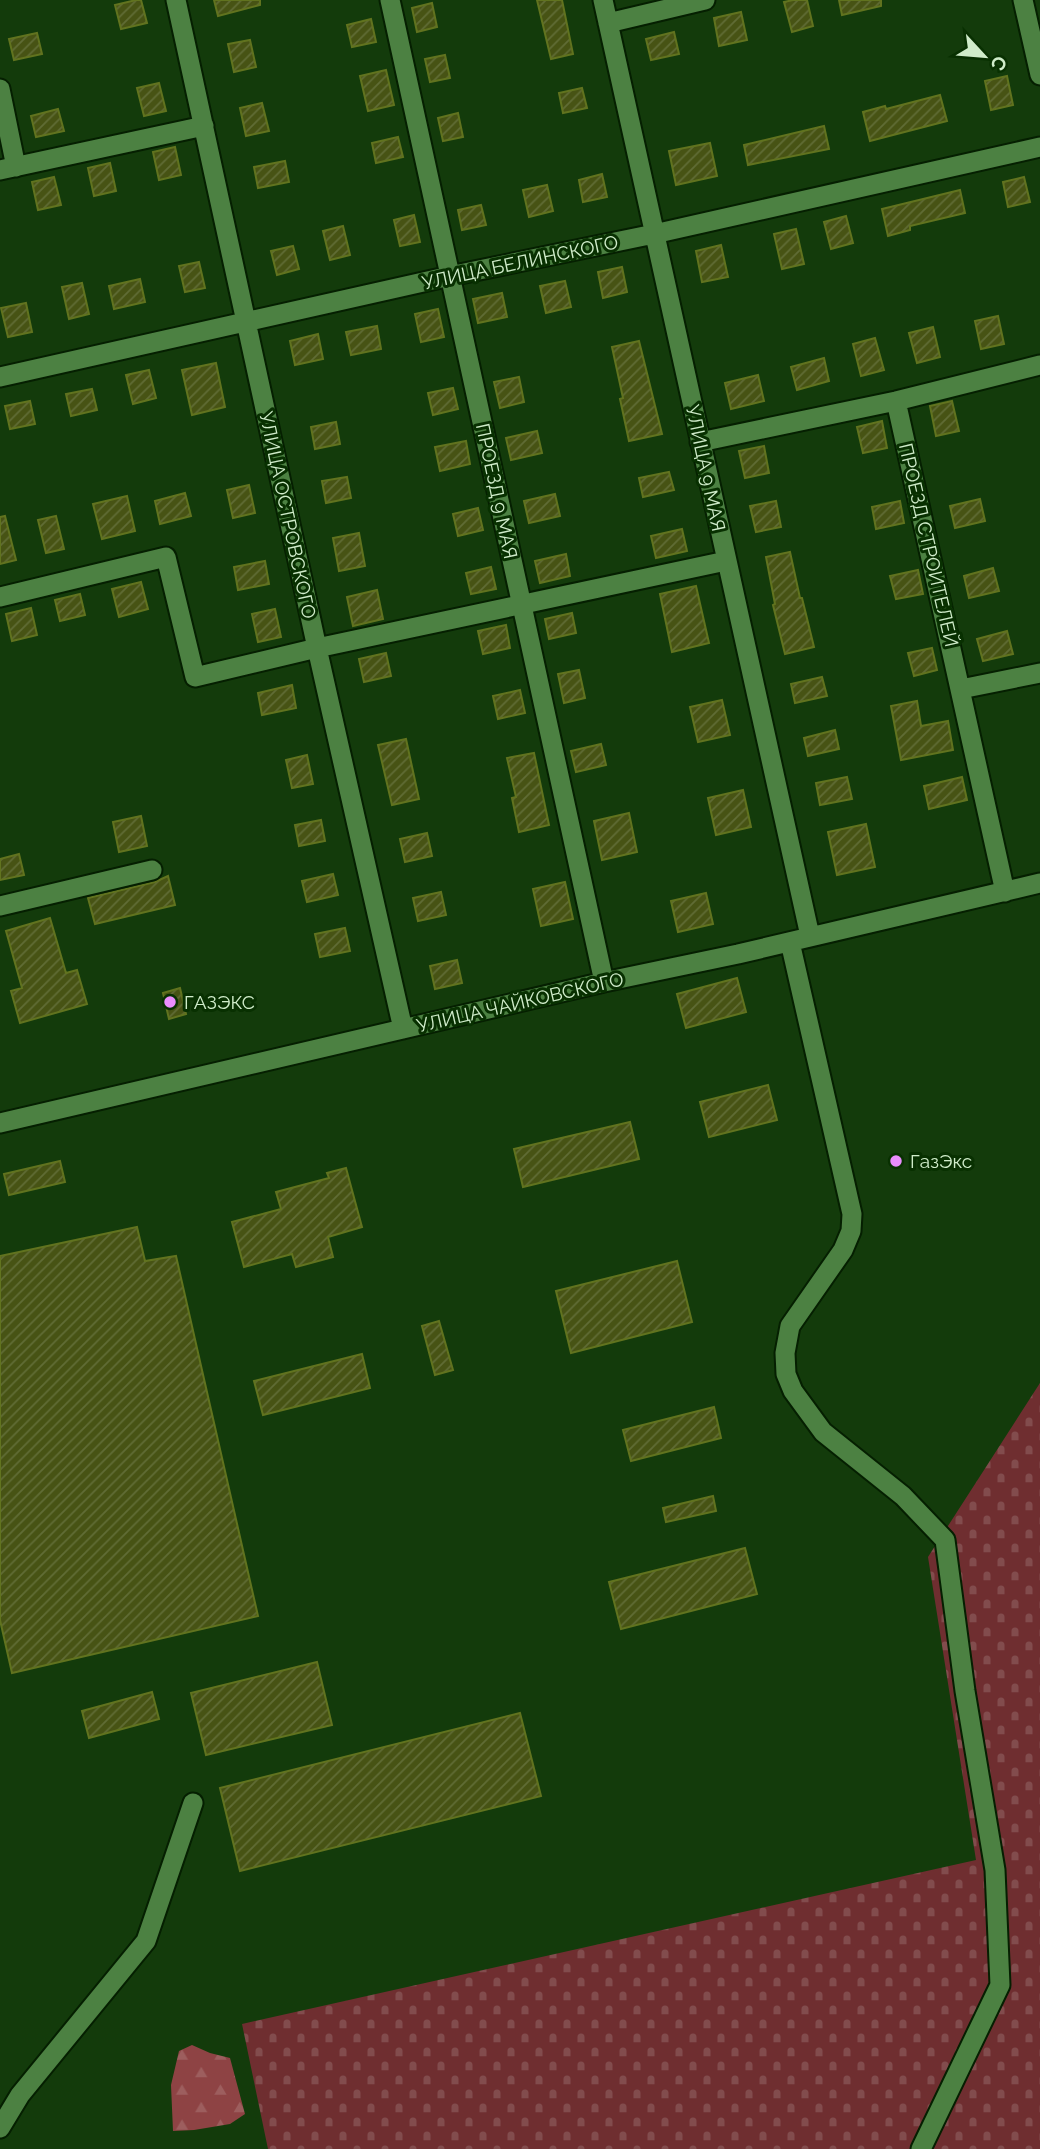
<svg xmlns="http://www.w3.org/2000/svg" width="1040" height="2149" viewBox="0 0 1040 2149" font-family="Raleway,sans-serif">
	<defs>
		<pattern id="forest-firs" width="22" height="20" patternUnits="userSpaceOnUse" patternTransform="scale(1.75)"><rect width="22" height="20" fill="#8e4344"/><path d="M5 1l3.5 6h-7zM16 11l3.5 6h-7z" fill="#9d5e5e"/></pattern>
		<pattern id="cemetery-stones" width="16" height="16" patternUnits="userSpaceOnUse" patternTransform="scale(1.75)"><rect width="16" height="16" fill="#6f2e30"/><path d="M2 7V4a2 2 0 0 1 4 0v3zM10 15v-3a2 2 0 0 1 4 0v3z" fill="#824c4d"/></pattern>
		<pattern id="building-hatch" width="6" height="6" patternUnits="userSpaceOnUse" patternTransform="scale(1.75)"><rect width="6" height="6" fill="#475314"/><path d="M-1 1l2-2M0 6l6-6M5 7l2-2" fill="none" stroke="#606c35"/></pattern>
	</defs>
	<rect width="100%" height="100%" fill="#133b0b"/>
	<path fill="url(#forest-firs)" d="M 192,2045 L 210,2053 L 230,2058 L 245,2114 L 230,2124 L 194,2130 L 173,2131 L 171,2085 L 179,2051 Z"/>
	<path fill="url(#cemetery-stones)" d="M 1040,1383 L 1040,2149 L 268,2149 L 242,2024 L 976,1860 L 928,1557 Z"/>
	<path fill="url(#building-hatch)" stroke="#61731f" stroke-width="2" d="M 136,0 L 141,0 L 147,23 L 121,29 L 115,5 Z
		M 214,0 L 260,0 L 260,5 L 218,16 Z
		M 537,0 L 562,0 L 573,54 L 551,59 Z
		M 793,0 L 807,0 L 813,26 L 792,32 L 784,2 Z
		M 839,0 L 881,0 L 881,6 L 842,15 Z
		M 432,3 L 437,27 L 417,32 L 412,8 Z
		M 741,12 L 747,40 L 719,46 L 714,18 Z
		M 371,19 L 376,42 L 352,47 L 347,25 Z
		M 674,32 L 679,54 L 651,60 L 646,39 Z
		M 37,33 L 42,54 L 14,60 L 9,39 Z
		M 250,40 L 256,67 L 234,72 L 228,44 Z
		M 445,55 L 450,78 L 430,82 L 425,59 Z
		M 386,70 L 394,105 L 368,111 L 360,76 Z
		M 1007,76 L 1013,105 L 991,110 L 985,81 Z
		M 159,83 L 166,111 L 144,116 L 137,88 Z
		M 582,88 L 587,108 L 563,113 L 559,93 Z
		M 940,95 L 947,121 L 870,141 L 863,112 L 885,106 L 886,109 Z
		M 262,103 L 269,131 L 246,136 L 240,108 Z
		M 58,109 L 64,131 L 36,137 L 31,116 Z
		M 458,113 L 463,137 L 443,141 L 438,118 Z
		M 824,126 L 829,149 L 748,165 L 744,145 Z
		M 398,137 L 403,157 L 376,163 L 372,143 Z
		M 710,143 L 717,176 L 676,185 L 669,151 Z
		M 175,147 L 181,175 L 159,180 L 153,152 Z
		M 285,161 L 289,182 L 258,188 L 254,167 Z
		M 110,163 L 116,191 L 94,196 L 88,168 Z
		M 602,174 L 607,197 L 583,202 L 579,180 Z
		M 54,177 L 61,205 L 38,210 L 32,182 Z
		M 1024,177 L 1030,202 L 1008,207 L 1003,182 Z
		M 547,185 L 553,211 L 529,217 L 523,190 Z
		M 960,190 L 965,213 L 910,226 L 910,230 L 888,236 L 882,209 Z
		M 481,205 L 486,225 L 462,230 L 458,210 Z
		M 414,215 L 420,242 L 400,246 L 394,220 Z
		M 846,216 L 853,243 L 831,249 L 824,222 Z
		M 343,226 L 350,255 L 330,260 L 323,231 Z
		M 796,229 L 804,264 L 782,269 L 774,234 Z
		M 721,245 L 728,277 L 702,282 L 696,251 Z
		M 293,246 L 299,269 L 277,275 L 271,251 Z
		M 199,262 L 205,288 L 185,292 L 179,266 Z
		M 622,267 L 627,292 L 603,298 L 598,272 Z
		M 140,279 L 145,302 L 114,309 L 109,286 Z
		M 565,281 L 571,307 L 546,313 L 540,286 Z
		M 82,283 L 89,314 L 69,319 L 62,287 Z
		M 502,293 L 507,317 L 478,323 L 473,299 Z
		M 26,303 L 32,332 L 8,337 L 1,308 Z
		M 438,309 L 444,337 L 421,342 L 415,314 Z
		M 998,316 L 1004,344 L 981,349 L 975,321 Z
		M 377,326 L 381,349 L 351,355 L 346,332 Z
		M 933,327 L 940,357 L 917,363 L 909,333 Z
		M 318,334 L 323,359 L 295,365 L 290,341 Z
		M 875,338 L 884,370 L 861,376 L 853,344 Z
		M 639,341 L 662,434 L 629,441 L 620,399 L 623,398 L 612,347 Z
		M 824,358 L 829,381 L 797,390 L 791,367 Z
		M 216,363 L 225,407 L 192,415 L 182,370 Z
		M 149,370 L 156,398 L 133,404 L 126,375 Z
		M 758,375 L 764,401 L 731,409 L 725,383 Z
		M 519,377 L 524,402 L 500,408 L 494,382 Z
		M 453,388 L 458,409 L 433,415 L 428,393 Z
		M 92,389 L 97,410 L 71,416 L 66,394 Z
		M 30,401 L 35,424 L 10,429 L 5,406 Z
		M 952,401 L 959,431 L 936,436 L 930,406 Z
		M 882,421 L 887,448 L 863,453 L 857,427 Z
		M 336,422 L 340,444 L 315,449 L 311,427 Z
		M 537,431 L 542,453 L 511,460 L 506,438 Z
		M 466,441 L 470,464 L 440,471 L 435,447 Z
		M 764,446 L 769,473 L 745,478 L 739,451 Z
		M 669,472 L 674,490 L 643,497 L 639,478 Z
		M 347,477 L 351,498 L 326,503 L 322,481 Z
		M 249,485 L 255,513 L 233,518 L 227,490 Z
		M 185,493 L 191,516 L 160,524 L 155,501 Z
		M 555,494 L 560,516 L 529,523 L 524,501 Z
		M 127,496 L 135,531 L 102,539 L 93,504 Z
		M 980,499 L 985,521 L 955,528 L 950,506 Z
		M 776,501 L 781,527 L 756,532 L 750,506 Z
		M 900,501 L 904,523 L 876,529 L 872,507 Z
		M 478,508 L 483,530 L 458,536 L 453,514 Z
		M 5,516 L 16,560 L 0,564 L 0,517 Z
		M 56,516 L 64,549 L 46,553 L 38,520 Z
		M 682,529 L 687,551 L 656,558 L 651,536 Z
		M 359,533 L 365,566 L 339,571 L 333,538 Z
		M 790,552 L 800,598 L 802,598 L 814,647 L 785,654 L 773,605 L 775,604 L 766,557 Z
		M 566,554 L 570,576 L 540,583 L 535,561 Z
		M 265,561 L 269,584 L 238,590 L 234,567 Z
		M 491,567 L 496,589 L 471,594 L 466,573 Z
		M 993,568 L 999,591 L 969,598 L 964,576 Z
		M 918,570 L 923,594 L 896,599 L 890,576 Z
		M 141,582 L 148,609 L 119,617 L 112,589 Z
		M 696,586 L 709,643 L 672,652 L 660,594 Z
		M 377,590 L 383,619 L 353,626 L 347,597 Z
		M 80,594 L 85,615 L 60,621 L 55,600 Z
		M 31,608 L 37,635 L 12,641 L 6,614 Z
		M 275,609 L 281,637 L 258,642 L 252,614 Z
		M 572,613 L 576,633 L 549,639 L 545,619 Z
		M 506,625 L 510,648 L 483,654 L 478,631 Z
		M 1007,631 L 1013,654 L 983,661 L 977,639 Z
		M 932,648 L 937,670 L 914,676 L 908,653 Z
		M 386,653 L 391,676 L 364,682 L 359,659 Z
		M 579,670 L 585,698 L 564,703 L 558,674 Z
		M 822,677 L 827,696 L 795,703 L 791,684 Z
		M 292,685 L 296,708 L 262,715 L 258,693 Z
		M 520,690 L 525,713 L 498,719 L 493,696 Z
		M 722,700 L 730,735 L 698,742 L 690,707 Z
		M 917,701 L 921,726 L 948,721 L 953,750 L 901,760 L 891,706 Z
		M 835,730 L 839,749 L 808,756 L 804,738 Z
		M 406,739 L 419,799 L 392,805 L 378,745 Z
		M 601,744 L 606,765 L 576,772 L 571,751 Z
		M 534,753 L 549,825 L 519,832 L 512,798 L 516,797 L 507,758 Z
		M 307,755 L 313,784 L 292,788 L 286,760 Z
		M 847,777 L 852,799 L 820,805 L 816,783 Z
		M 962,777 L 967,800 L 929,809 L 924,786 Z
		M 743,790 L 751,827 L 716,835 L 708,798 Z
		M 629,813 L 637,852 L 602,860 L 594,821 Z
		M 141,816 L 147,846 L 119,852 L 113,822 Z
		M 321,820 L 325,841 L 299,846 L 295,825 Z
		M 866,824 L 875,867 L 837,875 L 828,832 Z
		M 427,833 L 432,856 L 405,862 L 400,839 Z
		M 19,854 L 24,875 L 0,880 L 0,859 Z
		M 333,874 L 338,895 L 307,902 L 302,881 Z
		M 168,876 L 175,905 L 95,924 L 88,898 L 155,882 Z
		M 565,882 L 573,919 L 541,926 L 533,889 Z
		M 441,892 L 446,915 L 418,921 L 413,898 Z
		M 706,893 L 713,924 L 678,932 L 671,901 Z
		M 50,918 L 66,973 L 77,970 L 87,1004 L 20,1023 L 11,991 L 22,988 L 6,931 Z
		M 345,928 L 350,951 L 320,957 L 315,934 Z
		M 457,960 L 462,983 L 435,989 L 430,966 Z
		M 737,978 L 746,1012 L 686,1028 L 677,994 Z
		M 180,988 L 186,1014 L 169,1019 L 163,993 Z
		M 768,1085 L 777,1120 L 709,1137 L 700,1102 Z
		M 630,1122 L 639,1159 L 523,1187 L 514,1149 Z
		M 60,1161 L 65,1182 L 9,1195 L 4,1174 Z
		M 346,1168 L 362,1227 L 328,1237 L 333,1257 L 296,1267 L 292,1254 L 244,1267 L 232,1222 L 281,1209 L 276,1192 L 329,1178 L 327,1173 Z
		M 137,1227 L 145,1261 L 176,1256 L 258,1616 L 12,1673 L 0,1620 L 0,1256 Z
		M 677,1261 L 692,1322 L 571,1353 L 556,1291 Z
		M 439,1321 L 453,1370 L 435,1375 L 422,1326 Z
		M 362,1354 L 370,1388 L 263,1415 L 254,1381 Z
		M 714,1407 L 721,1438 L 631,1461 L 623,1430 Z
		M 713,1496 L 716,1511 L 666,1522 L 663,1508 Z
		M 745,1548 L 757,1594 L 621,1629 L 609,1582 Z
		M 317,1662 L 332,1725 L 206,1755 L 191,1693 Z
		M 152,1692 L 159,1719 L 89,1738 L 82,1711 Z
		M 520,1713 L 541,1796 L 240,1871 L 220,1788 Z"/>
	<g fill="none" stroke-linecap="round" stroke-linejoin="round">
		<g stroke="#051f01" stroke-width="23">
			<path id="minor" d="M 176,0 L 317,648 L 403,1029
				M 390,0 L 604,982
				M 603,0 L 810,936
				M 1023,0 L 1040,75
				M 608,23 L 705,0
				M 0,89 L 16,167
				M 0,170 L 204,126
				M 0,377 L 450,276 L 654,234 L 1040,147
				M 896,401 L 1005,892
				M 700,442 L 896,401 L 1040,365
				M 0,597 L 166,557 L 195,677 L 317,648 L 726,561
				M 961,689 L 1040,673
				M 0,906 L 152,870
				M 790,942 L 852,1214 L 851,1231 L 843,1250 L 790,1326 L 785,1353 L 786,1374 L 793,1391 L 823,1432 L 903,1496 L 945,1540 L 965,1691 L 995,1870 L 1000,1985 L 921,2149
				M 0,1123 L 604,982 L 738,954 L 1040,883
				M 0,2128 L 20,2095 L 146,1941 L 193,1803"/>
		</g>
		<use href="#minor" stroke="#4c8142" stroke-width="19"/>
	</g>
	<g fill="#ea8dfd" stroke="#083001" stroke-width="2.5">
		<circle cx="170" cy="1002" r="7"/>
		<circle cx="896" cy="1161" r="7"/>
	</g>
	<g text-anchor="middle" stroke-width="6" stroke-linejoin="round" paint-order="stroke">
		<g font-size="19" fill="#d0ecca" stroke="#083001">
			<text transform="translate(520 262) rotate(-12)" y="7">УЛИЦА БЕЛИНСКОГО</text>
			<text transform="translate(706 468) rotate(78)" y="7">УЛИЦА 9 МАЯ</text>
			<text transform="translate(497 491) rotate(78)" y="7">ПРОЕЗД 9 МАЯ</text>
			<text transform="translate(288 515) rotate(78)" y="7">УЛИЦА ОСТРОВСКОГО</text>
			<text transform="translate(929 545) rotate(77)" y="7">ПРОЕЗД СТРОИТЕЛЕЙ</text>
			<text transform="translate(520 1002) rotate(-13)" y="7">УЛИЦА ЧАЙКОВСКОГО</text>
		</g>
		<g font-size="19" fill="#d0ecca" stroke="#083001" text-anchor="start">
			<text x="184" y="1009">ГАЗЭКС</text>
			<text x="910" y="1168">ГазЭкс</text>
		</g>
	</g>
	<g transform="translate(984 56) rotate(116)" stroke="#083001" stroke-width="5" paint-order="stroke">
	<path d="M0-5L12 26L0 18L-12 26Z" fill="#d0ecca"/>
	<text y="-10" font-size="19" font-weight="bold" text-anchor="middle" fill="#d0ecca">С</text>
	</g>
</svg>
